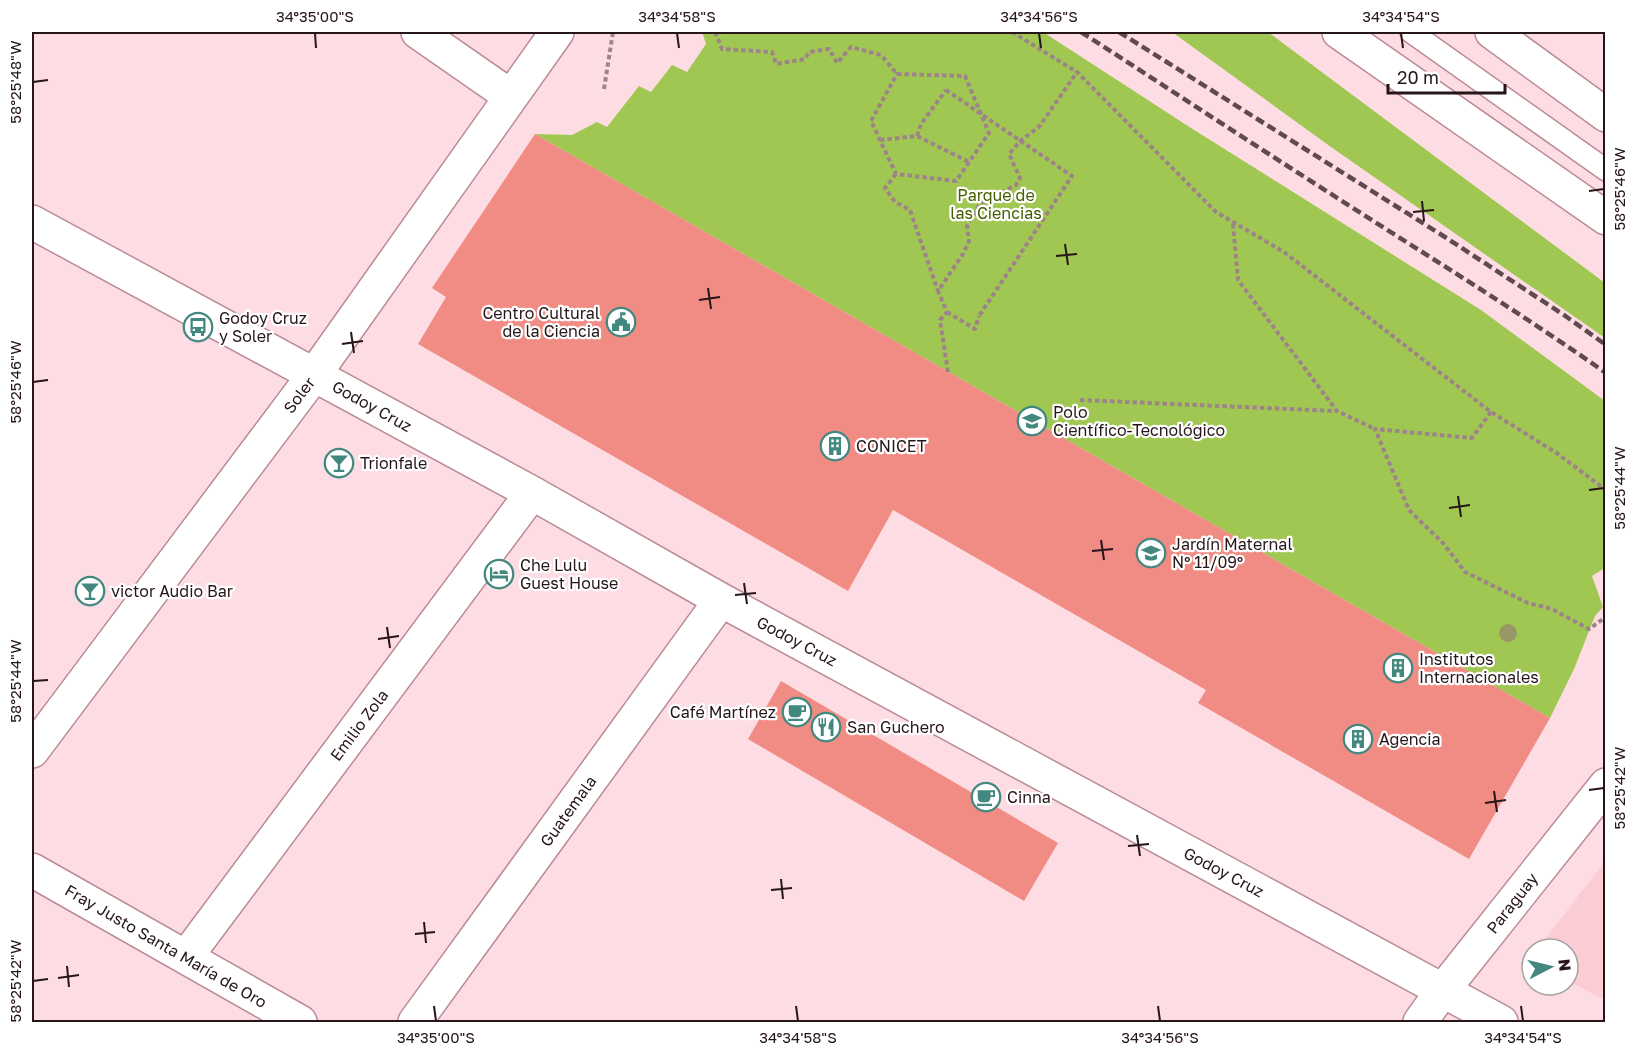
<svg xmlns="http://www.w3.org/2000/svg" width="1637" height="1054" viewBox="0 0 1637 1054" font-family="'Golos Text',sans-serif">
	<rect width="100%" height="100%" fill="#fddde3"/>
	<path fill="#fcccd5" d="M 1605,861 L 1605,1000 L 1568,981 L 1568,949 L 1545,949 L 1543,942 Z"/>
	<path fill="#a0c752" d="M 702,32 L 1043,32 L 1191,128 L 1481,310 L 1605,401 L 1605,568 L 1592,576 L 1603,607 L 1595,616 L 1574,669 L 1550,718 L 535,134 L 572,135 L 597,122 L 607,127 L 639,86 L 651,92 L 672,65 L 687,72 L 706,44 Z
		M 1172,32 L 1268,32 L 1605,283 L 1605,338 L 1331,147 Z"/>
	<path fill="#f18c84" d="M 535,134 L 1550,718 L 1469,859 L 1198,703 L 1206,690 L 893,510 L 848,591 L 418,344 L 446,297 L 432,288 Z
		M 781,681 L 1058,843 L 1024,901 L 748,739 Z"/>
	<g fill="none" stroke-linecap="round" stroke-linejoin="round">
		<g stroke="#ba8b95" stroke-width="24">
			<path id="service" d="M 1411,32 L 1606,170"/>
		</g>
		<g stroke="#ba8b95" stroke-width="36">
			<path id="minor" d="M 418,32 L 510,96
				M 32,222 L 532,493 L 721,600 L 1501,1022
				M 32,751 L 314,375 L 557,32
				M 32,870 L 300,1022
				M 186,957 L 532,493
				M 415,1022 L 721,600
				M 1420,1022 L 1443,990 L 1606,785"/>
		</g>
		<g stroke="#ba8b95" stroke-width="36">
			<path id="primary" d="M 1339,32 L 1606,218
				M 1492,32 L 1606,115"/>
		</g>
		<path stroke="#9e8489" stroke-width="4" stroke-dasharray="4.5 3" stroke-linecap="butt" d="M 715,32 L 722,49 L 772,52 L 776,64 L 805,59 L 809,52 L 829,49 L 837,63 L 851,47 L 881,55 L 897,74
			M 1012,32 L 1077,72 L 1216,212 L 1284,252 L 1491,412 L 1558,454 L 1606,490
			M 897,74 L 965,76 L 989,133 L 956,181 L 896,174 L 871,121 Z
			M 604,89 L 613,32
			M 917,136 L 921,124 L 946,90
			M 880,140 L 917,136 L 969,162
			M 896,174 L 885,188 L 895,202 L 910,210 L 938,291
			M 1233,224 L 1238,280 L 1337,411 L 1375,429
			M 947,312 L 975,329 L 979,316
			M 948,372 L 940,320 L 947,312 L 938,291 L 963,254 L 969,241 L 967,225 L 981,203 L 1016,185 L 1020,178 L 1009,154 L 1020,141 L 1039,127 L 1077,72
			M 1080,400 L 1336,411
			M 1491,412 L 1472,438 L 1375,429 L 1409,510 L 1443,543 L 1465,572 L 1528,603 L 1552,609 L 1589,629 L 1606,617"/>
		<use href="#service" stroke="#fff" stroke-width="21"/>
		<use href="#minor" stroke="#fff" stroke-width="33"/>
		<use href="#primary" stroke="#fff" stroke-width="33"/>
		<path stroke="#5f4a4e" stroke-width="4.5" stroke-dasharray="9 4.5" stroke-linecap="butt" d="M 1081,32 C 1163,85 1245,139 1328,192 C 1421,252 1515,309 1606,373
			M 1119,32 L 1445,237 L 1564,315 L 1606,345"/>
		<path stroke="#9e8489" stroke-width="4" stroke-dasharray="4.5 3" stroke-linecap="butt" d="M 946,90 L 1072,176 L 979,316"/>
	</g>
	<circle fill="#989767" cx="1508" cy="633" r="9"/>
	<path fill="none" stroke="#261519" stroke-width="2" d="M 315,33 L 316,48M 677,33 L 679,48M 1039,33 L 1041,48M 1401,33 L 1403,48M 33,82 L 48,80M 1589,191 L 1604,189M 1422,201 L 1424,221M 1413,212 L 1434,210M 1065,244 L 1068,265M 1056,256 L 1077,254M 708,288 L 711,309M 699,300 L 720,297M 351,332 L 354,353M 342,344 L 363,341M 33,382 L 48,380M 1589,490 L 1604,488M 1458,496 L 1461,517M 1449,508 L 1470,505M 1101,540 L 1104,560M 1092,551 L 1113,549M 744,583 L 747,604M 735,595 L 756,593M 387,627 L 390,648M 378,639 L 399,636M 33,681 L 48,680M 1589,790 L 1604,788M 1494,791 L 1497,812M 1485,803 L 1506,800M 1137,835 L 1140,856M 1128,846 L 1149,844M 781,879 L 783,899M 771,890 L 792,888M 424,922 L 426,943M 415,934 L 435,932M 67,966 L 69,987M 58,978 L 79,975M 33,981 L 48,979M 434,1006 L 436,1021M 796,1006 L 798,1021M 1158,1006 L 1160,1021M 1521,1006 L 1523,1021"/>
	<defs>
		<g id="civic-ring" transform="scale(1.5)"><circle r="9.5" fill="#fff" stroke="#42887f" stroke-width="1.5"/><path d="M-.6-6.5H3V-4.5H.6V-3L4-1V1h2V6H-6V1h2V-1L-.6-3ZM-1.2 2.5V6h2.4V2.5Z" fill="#42887f"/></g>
		<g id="bus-ring" transform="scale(1.5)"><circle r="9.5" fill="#fff" stroke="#42887f" stroke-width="1.5"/><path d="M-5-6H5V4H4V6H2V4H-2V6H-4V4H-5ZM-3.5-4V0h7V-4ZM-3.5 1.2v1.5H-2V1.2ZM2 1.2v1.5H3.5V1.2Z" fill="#42887f"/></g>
		<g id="university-ring" transform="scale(1.5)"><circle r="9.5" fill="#fff" stroke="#42887f" stroke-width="1.5"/><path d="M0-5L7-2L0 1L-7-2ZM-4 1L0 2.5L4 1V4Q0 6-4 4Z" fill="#42887f"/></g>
		<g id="building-ring" transform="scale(1.5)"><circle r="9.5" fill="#fff" stroke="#42887f" stroke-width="1.5"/><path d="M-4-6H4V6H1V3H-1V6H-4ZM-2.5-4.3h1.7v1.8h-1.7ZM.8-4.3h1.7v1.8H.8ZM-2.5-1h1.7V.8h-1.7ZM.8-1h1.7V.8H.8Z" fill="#42887f"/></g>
		<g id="bar-ring" transform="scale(1.5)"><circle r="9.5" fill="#fff" stroke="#42887f" stroke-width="1.5"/><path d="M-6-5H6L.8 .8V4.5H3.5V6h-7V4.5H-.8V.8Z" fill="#42887f"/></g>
		<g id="school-ring" transform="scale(1.5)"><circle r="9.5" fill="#fff" stroke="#42887f" stroke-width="1.5"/><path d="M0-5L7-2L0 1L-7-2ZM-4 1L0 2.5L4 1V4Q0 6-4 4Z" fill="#42887f"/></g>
		<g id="hotel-ring" transform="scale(1.5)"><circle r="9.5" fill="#fff" stroke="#42887f" stroke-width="1.5"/><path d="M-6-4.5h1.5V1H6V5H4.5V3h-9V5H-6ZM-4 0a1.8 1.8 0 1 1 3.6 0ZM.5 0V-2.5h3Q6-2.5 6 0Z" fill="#42887f"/></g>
		<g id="cafe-ring" transform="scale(1.5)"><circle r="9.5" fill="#fff" stroke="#42887f" stroke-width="1.5"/><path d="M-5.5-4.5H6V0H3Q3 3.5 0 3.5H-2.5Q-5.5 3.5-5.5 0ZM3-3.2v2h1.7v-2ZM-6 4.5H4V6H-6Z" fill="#42887f"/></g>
		<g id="restaurant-ring" transform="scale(1.5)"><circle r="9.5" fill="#fff" stroke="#42887f" stroke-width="1.5"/><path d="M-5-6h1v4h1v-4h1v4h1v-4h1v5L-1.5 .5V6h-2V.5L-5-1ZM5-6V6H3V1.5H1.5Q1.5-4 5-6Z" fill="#42887f"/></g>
	</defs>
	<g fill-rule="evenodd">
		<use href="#civic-ring" x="621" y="322"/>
		<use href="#bus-ring" x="198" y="327"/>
		<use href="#university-ring" x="1032" y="421"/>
		<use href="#building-ring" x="835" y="446"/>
		<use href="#bar-ring" x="339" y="463"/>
		<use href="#school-ring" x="1151" y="553"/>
		<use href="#hotel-ring" x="499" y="574"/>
		<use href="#bar-ring" x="90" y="591"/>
		<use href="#building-ring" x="1398" y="668"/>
		<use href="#cafe-ring" x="797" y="712"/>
		<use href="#restaurant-ring" x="826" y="727"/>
		<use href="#building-ring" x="1358" y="739"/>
		<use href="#cafe-ring" x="986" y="797"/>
	</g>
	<g text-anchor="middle" stroke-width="4.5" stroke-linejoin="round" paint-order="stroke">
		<g font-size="16" fill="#465e01" stroke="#fff">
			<text x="996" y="201">Parque de<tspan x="996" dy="18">las Ciencias</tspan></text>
		</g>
		<g font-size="16" fill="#261519" stroke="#fff" text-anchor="start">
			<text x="600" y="319" text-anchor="end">Centro Cultural<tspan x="600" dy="18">de la Ciencia</tspan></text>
			<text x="219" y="324">Godoy Cruz<tspan x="219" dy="18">y Soler</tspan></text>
			<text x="1053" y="418">Polo<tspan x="1053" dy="18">Científico-Tecnológico</tspan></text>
			<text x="856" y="452">CONICET</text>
			<text x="360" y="469">Trionfale</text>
			<text x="1172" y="550">Jardín Maternal<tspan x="1172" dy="18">Nº 11/09º</tspan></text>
			<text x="520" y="571">Che Lulu<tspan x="520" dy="18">Guest House</tspan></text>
			<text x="111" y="597">victor Audio Bar</text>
			<text x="1419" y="665">Institutos<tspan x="1419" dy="18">Internacionales</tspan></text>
			<text x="776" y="718" text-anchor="end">Café Martínez</text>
			<text x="847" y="733">San Guchero</text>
			<text x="1379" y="745">Agencia</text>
			<text x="1007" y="803">Cinna</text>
		</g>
		<g font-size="16" fill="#261519" stroke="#fff">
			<text transform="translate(299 395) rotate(-53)" y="6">Soler</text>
			<text transform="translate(372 406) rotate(29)" y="6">Godoy Cruz</text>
			<text transform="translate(797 641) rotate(28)" y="6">Godoy Cruz</text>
			<text transform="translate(359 725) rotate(-53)" y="6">Emilio Zola</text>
			<text transform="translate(568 811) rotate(-54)" y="6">Guatemala</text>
			<text transform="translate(1224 872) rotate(28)" y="6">Godoy Cruz</text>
			<text transform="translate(1512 903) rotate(-52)" y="6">Paraguay</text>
			<text transform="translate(166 946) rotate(30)" y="6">Fray Justo Santa María de Oro</text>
		</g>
	</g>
	<rect width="1637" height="1054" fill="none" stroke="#ffffff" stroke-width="66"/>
	<g transform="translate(1550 967) rotate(83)"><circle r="28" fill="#ffffff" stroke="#a8a1a3" stroke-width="1.5"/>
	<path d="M0-4.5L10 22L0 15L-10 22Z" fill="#42887f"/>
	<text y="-9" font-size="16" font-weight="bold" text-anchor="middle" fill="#261519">N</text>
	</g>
	<path d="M1388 84v9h117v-9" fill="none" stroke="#261519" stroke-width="3"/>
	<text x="1397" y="84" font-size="18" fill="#261519" stroke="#ffffff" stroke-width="4.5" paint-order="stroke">20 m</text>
	<rect x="33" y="33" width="1571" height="988" fill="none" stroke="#261519" stroke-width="2"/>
	<g font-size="15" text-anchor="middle" fill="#261519">
		<text x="315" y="22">34°35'00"S</text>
		<text x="677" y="22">34°34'58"S</text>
		<text x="1039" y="22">34°34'56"S</text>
		<text x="1401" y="22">34°34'54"S</text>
		<text transform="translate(16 82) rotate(-90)" y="5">58°25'48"W</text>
		<text transform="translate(1620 189) rotate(-90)" y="5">58°25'46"W</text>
		<text transform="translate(16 382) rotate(-90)" y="5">58°25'46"W</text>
		<text transform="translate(1620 488) rotate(-90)" y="5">58°25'44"W</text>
		<text transform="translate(16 681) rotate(-90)" y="5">58°25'44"W</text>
		<text transform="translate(1620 788) rotate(-90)" y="5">58°25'42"W</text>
		<text transform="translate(16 981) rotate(-90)" y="5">58°25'42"W</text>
		<text x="436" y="1043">34°35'00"S</text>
		<text x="798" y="1043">34°34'58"S</text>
		<text x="1160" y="1043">34°34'56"S</text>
		<text x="1523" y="1043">34°34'54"S</text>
	</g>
</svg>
